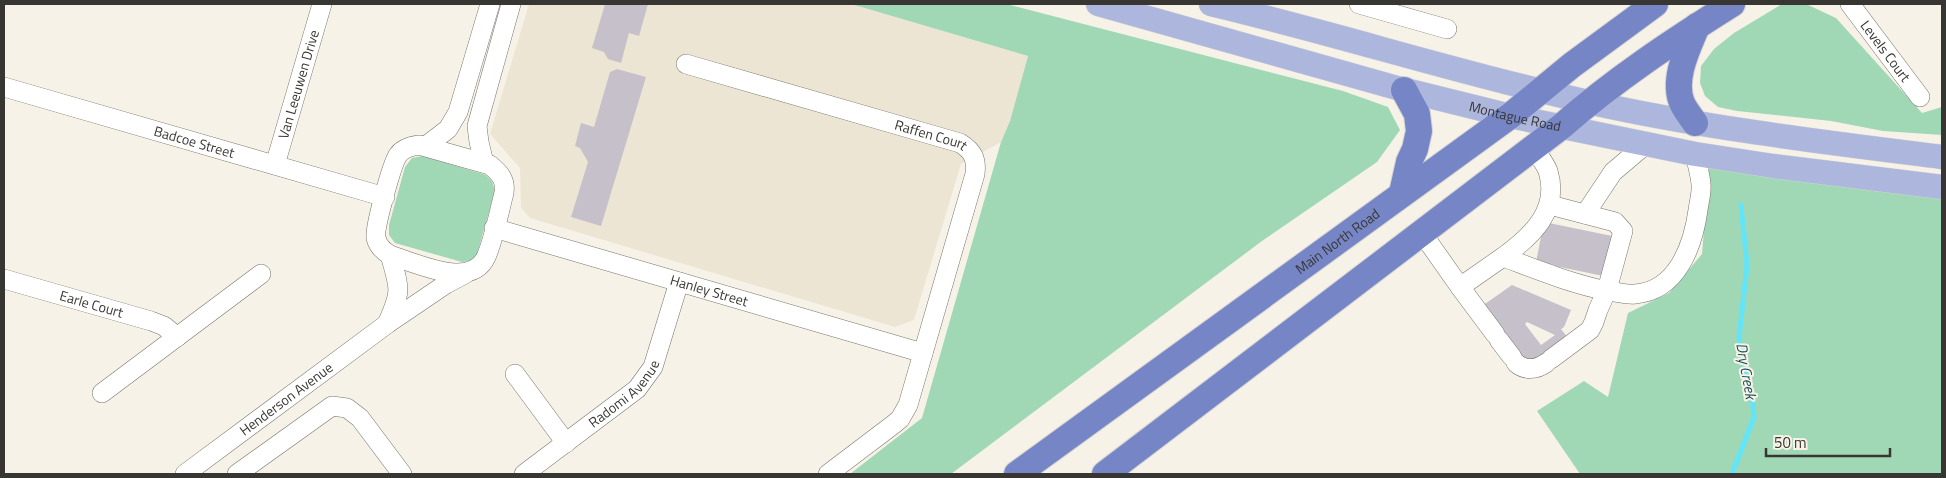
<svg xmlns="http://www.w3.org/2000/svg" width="1946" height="478" viewBox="0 0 1946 478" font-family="'Titillium Web',sans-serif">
	<rect width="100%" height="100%" fill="#f7f2e7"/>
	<path fill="#ede5d3" d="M 529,4 L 851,4 L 1028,56 L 1010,121 L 1001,142 L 961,164 L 914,320 L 895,327 L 530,218 L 521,208 L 520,168 L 490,134 Z"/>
	<path fill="#a0d8b6" d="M 851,4 L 1006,4 L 1343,91 L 1388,107 L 1400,130 L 1377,162 L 1262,241 L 951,474 L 850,474 L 922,418 L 1001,142 L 1010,121 L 1028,56 Z
		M 1782,4 L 1806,4 L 1836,18 L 1922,113 L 1942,107 L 1942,135 L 1883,131 L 1831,121 L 1737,111 L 1718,107 L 1705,96 L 1700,83 L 1701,66 L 1714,49 L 1734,33 Z
		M 423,156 L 486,175 L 492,181 L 495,191 L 477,254 L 471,261 L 462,262 L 395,243 L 389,235 L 389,225 L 405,167 L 412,158 Z
		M 1710,156 L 1942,187 L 1942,474 L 1580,474 L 1537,411 L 1584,381 L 1608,397 L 1628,313 L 1669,293 L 1702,254 Z"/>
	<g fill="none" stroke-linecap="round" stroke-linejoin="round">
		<path stroke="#62e5f8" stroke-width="5" d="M 1732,474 L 1754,417 L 1752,396 L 1744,368 L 1739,338 L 1747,265 L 1741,205"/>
	</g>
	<path fill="#c6c0ca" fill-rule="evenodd" d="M 605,4 L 648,4 L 639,36 L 629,33 L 621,63 L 608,59 L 604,52 L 592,48 Z
		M 617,69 L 646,77 L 601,226 L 571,217 L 588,162 L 580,148 L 575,146 L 581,123 L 594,127 L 610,72 Z
		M 1544,222 L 1617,237 L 1608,277 L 1536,262 Z
		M 1512,285 L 1571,310 L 1564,327 L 1561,329 L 1568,338 L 1547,353 L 1524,365 L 1482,306 ZM 1527,322 L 1555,335 L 1541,345 L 1525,324 Z"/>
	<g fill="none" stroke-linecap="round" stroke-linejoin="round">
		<g stroke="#78746a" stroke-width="20">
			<g id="minor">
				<path d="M 1359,4 L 1447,29"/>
				<path id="s1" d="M 1850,4 L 1920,97"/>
				<path id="s2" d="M 686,64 L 960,143 C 973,151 977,159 975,174 L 908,405 L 900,419 L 894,424 L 828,474"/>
				<path id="s3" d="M 4,87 L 385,197"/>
				<path d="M 419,145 L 490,165 C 500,173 506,180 504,193 C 499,212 494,239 486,257 C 471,290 416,263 390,255 C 383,251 378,246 376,238 C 374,228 392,164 398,155 C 403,148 411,146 419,145 Z"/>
				<path d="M 426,146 L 448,129 L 458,112 L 490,4"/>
				<path d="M 484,163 L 479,142 L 477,126 L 511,4"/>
				<path id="s4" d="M 275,165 L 322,4"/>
				<path d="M 1550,205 L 1615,222 L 1623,231 L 1607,290 L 1598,310 L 1594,322 L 1590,330 L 1551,359"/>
				<path d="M 1585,214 L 1613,172 L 1646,144"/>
				<path id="s5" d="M 494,228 L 923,353"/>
				<path d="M 1422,233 L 1460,287 L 1503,257 C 1538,270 1572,284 1608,291 C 1617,292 1626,295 1635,294 C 1677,291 1693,246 1698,210 C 1699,202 1702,192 1701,184 C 1700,174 1697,164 1695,154"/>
				<path d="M 1503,257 C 1532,236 1560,210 1548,171 C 1545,163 1538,155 1534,148"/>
				<path id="s6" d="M 4,279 L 151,321 L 164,326 L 177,337"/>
				<path d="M 1460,287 L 1495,334"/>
				<path d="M 387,324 C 402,291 400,289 390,255"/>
				<path d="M 1499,340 L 1512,357"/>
				<path d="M 1516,363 C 1525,371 1536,370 1546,363"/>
				<path d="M 515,374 L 566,443"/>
				<path d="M 102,393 L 261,274"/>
				<path id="s7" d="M 185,474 L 387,324 L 446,284 L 465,274"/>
				<path d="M 237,474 L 332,406 L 347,408 L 360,418 L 402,474"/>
				<path id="s8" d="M 524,474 L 637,389 L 653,367 L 679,282"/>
			</g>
		</g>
		<g stroke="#d3d3d2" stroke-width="25">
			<g id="major">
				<path id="s9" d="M 1098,4 L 1397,88 L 1510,116 L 1695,154 L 1773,166 L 1942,187"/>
				<path d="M 1211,4 C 1338,34 1461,74 1588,102 C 1704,128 1824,142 1942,157"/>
			</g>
		</g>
		<g stroke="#d3d3d2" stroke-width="28">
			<g id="highway">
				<path d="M 1695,123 C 1691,117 1685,110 1682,103 C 1672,79 1688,48 1697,26"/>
				<path d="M 1402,193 L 1409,162 L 1415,149 L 1419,131 L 1417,114 L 1404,90"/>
				<path id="s10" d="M 1017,474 L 1510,116 L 1572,65 L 1655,4"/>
				<path d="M 1105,474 L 1562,126 C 1614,80 1673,41 1732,4"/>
			</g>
		</g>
		<use href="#minor" stroke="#fff" stroke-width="19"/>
		<use href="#major" stroke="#adb6dc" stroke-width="24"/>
		<use href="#highway" stroke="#7685c5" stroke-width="26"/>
	</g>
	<g text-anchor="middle" stroke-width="4" stroke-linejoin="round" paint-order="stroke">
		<g font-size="14" fill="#383632" stroke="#f7f2e7">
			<text dy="5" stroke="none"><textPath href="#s1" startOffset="59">Levels Court</textPath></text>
			<text dy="5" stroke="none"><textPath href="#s4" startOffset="84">Van Leeuwen Drive</textPath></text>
			<text dy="5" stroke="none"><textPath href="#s9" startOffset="432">Montague Road</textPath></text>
			<text dy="5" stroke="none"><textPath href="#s2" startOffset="255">Raffen Court</textPath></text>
			<text dy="5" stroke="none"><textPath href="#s3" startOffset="198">Badcoe Street</textPath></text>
			<text dy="5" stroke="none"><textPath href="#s10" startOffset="396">Main North Road</textPath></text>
			<text dy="5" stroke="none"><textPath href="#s5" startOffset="224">Hanley Street</textPath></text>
			<text dy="5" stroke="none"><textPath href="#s6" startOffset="91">Earle Court</textPath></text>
			<text dy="5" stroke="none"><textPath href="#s8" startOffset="129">Radomi Avenue</textPath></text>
			<text dy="5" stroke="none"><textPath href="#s7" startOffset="126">Henderson Avenue</textPath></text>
		</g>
		<g font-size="15" font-style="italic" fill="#144e56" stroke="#f7f2e7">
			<text transform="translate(1746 371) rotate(80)" y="5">Dry Creek</text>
		</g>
	</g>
	<rect width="1946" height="478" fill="none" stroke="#383632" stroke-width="10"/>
	<path d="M1766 448v8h124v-8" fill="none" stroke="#383632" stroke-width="2.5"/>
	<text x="1774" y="448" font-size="15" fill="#383632" stroke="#f7f2e7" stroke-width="4" paint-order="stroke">50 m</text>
</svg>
